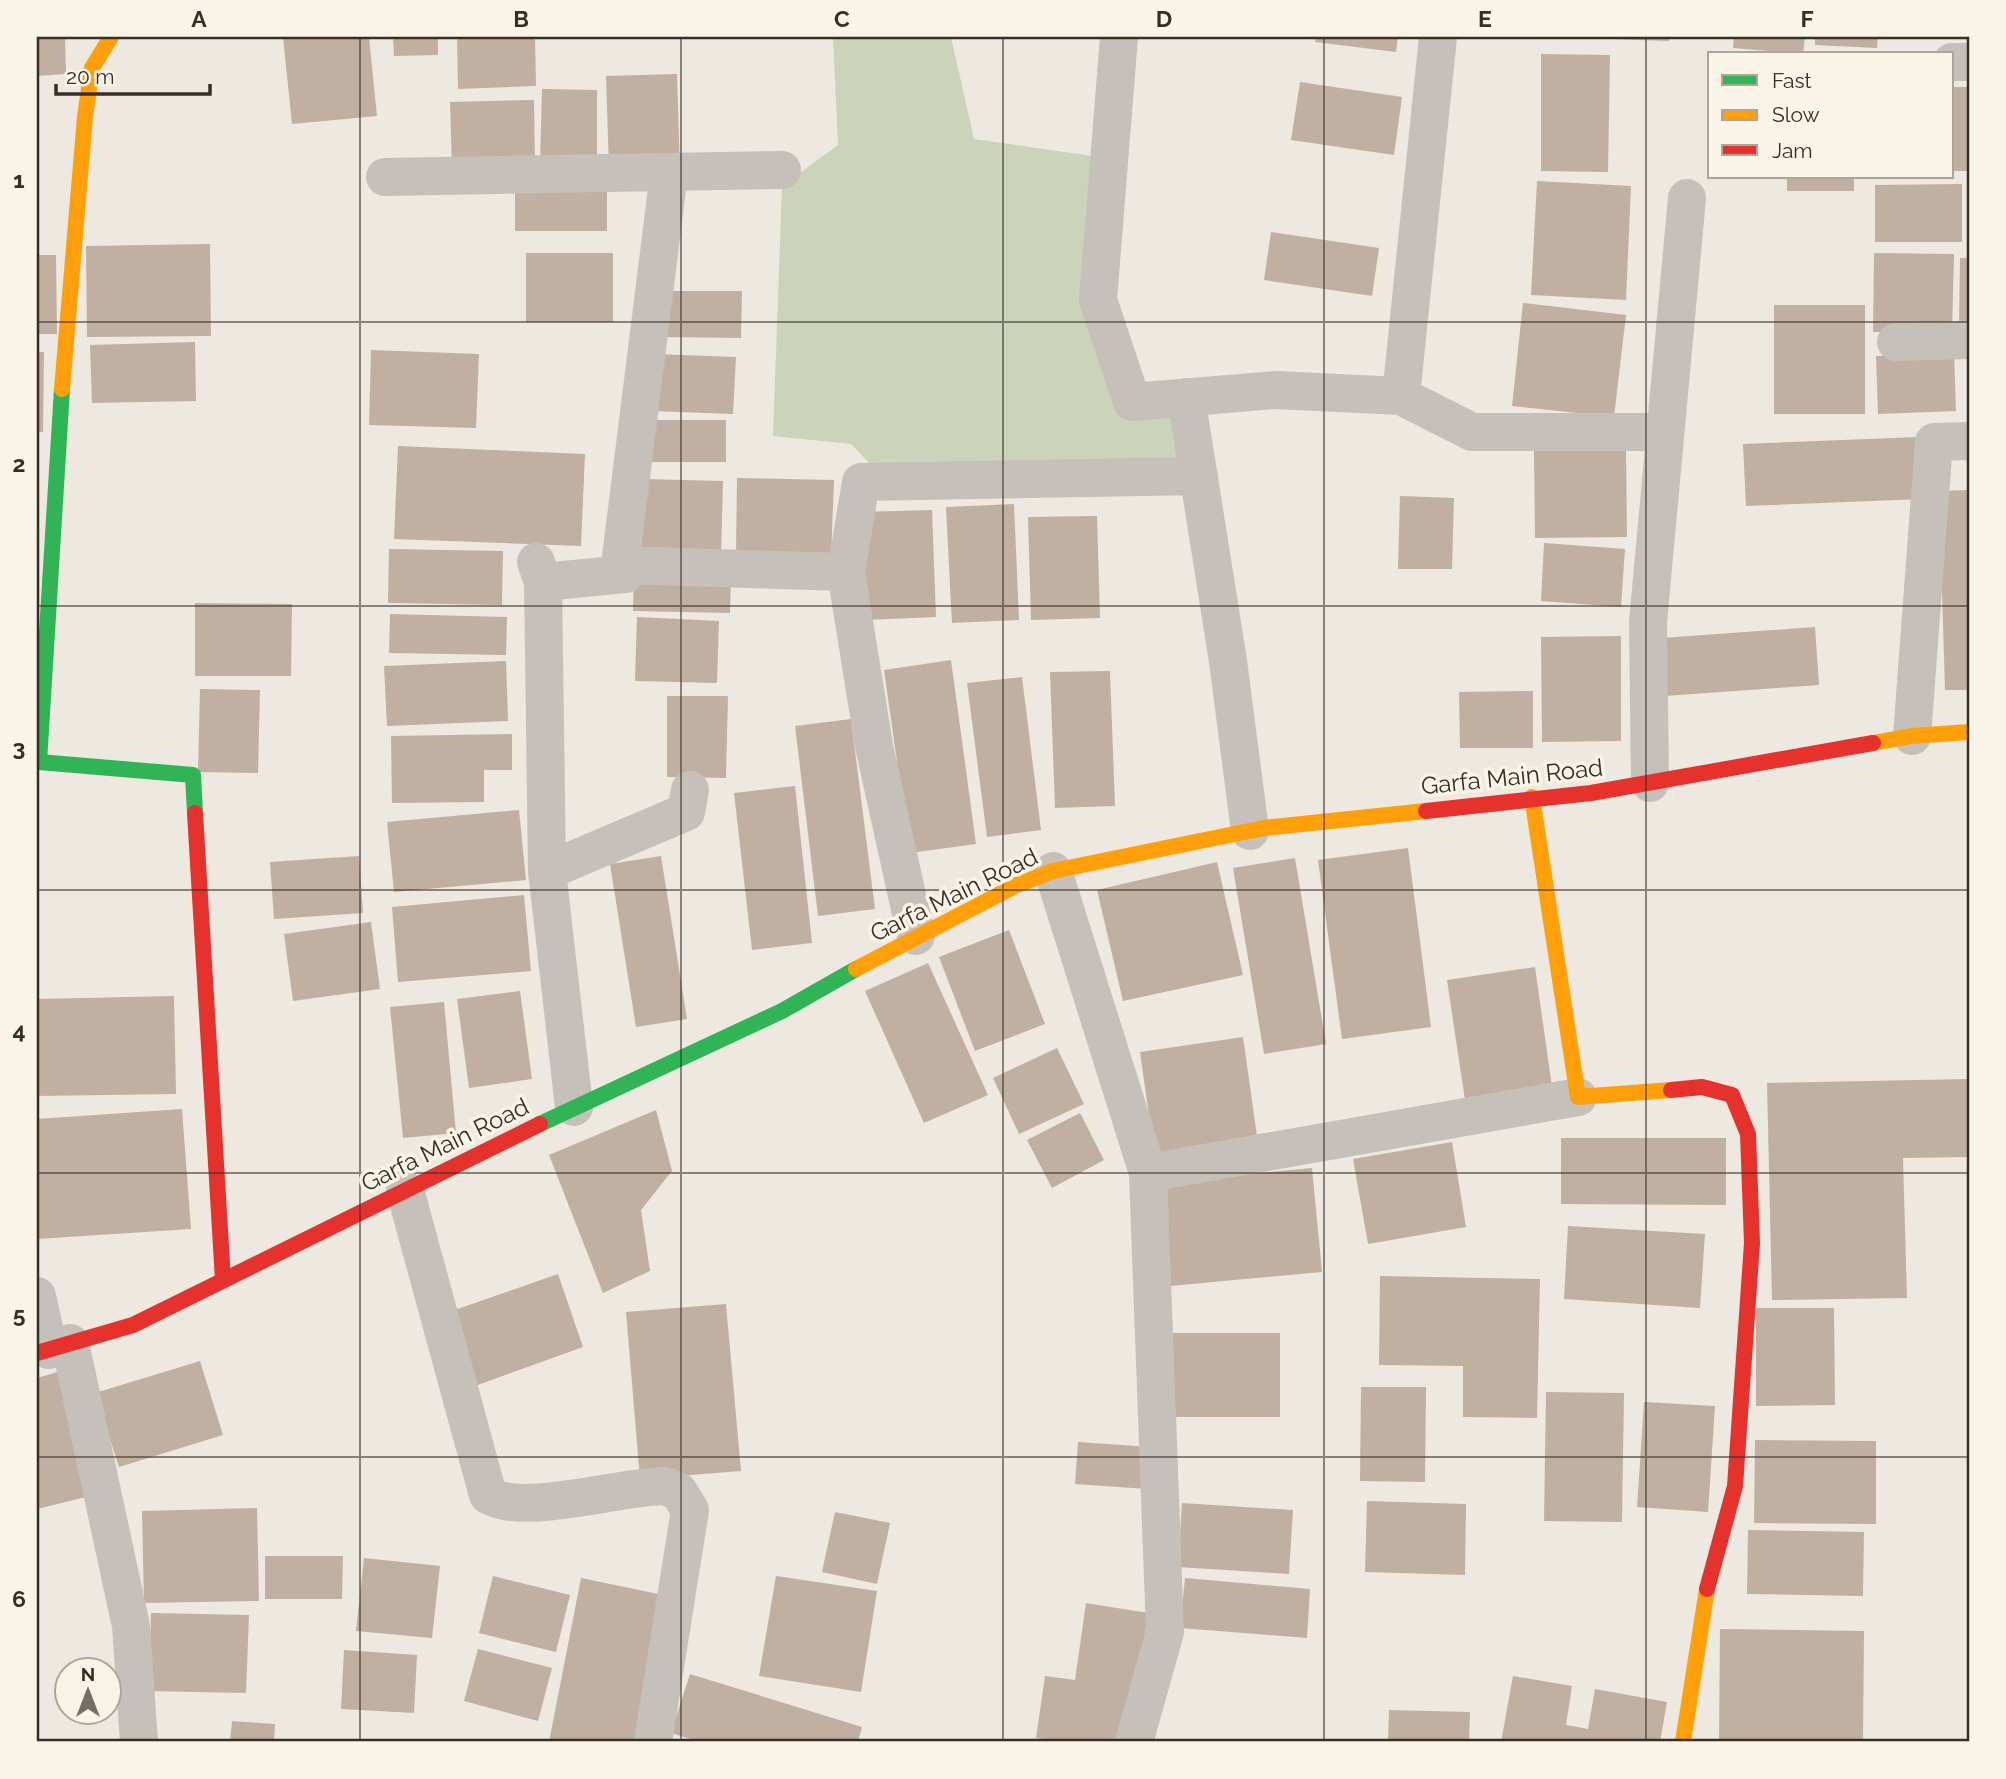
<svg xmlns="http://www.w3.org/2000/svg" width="2006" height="1779" viewBox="0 0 2006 1779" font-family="Raleway,sans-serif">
	<rect width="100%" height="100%" fill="#ede9e0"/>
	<path fill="#cbd3ba" d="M 833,37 L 951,37 L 974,139 L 1092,156 L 1117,400 L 1177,410 L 1182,459 L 876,470 L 851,444 L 773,436 L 782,186 L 838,145 Z"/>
	<path fill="#c1afa1" d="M 37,37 L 65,37 L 66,74 L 37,76 Z
		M 283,37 L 369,37 L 377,116 L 292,124 Z
		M 393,37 L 438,37 L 438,55 L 394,56 Z
		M 457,37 L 535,37 L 536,86 L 458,89 Z
		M 1316,37 L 1398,37 L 1396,52 L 1315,42 Z
		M 1611,37 L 1669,37 L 1669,41 L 1611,39 Z
		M 1734,37 L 1805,37 L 1803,54 L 1733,48 Z
		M 1815,37 L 1878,37 L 1877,48 L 1815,45 Z
		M 1541,54 L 1610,55 L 1608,172 L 1541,171 Z
		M 677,74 L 680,168 L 609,169 L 606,76 Z
		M 1300,82 L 1402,97 L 1394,155 L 1291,140 Z
		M 1954,87 L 1969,87 L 1969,171 L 1954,171 Z
		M 542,89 L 597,90 L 597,165 L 540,164 Z
		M 534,100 L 535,165 L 452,168 L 450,102 Z
		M 1787,177 L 1854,177 L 1854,191 L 1787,191 Z
		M 1537,181 L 1631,186 L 1626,300 L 1531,295 Z
		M 1962,184 L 1962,242 L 1875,242 L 1875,185 Z
		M 515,187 L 607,187 L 607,231 L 515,231 Z
		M 1271,232 L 1379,248 L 1372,296 L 1264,280 Z
		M 210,244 L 211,336 L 87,337 L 86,246 Z
		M 526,253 L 613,253 L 613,322 L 526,322 Z
		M 1874,253 L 1954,254 L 1952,333 L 1873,332 Z
		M 37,255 L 56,255 L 57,334 L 37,334 Z
		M 1960,258 L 1969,258 L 1969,326 L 1959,326 Z
		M 662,291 L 742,291 L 741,338 L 662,337 Z
		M 1523,303 L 1626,315 L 1614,417 L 1512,406 Z
		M 1774,305 L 1865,305 L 1865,414 L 1774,414 Z
		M 195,342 L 196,401 L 92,403 L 90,345 Z
		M 371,350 L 479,354 L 476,428 L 369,425 Z
		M 37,352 L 44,352 L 43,432 L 37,432 Z
		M 1954,353 L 1956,411 L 1878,414 L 1876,356 Z
		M 655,354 L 736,357 L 733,414 L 653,411 Z
		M 644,420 L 726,420 L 726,462 L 644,462 Z
		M 1919,437 L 1922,499 L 1746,506 L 1743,444 Z
		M 398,446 L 585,454 L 581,546 L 394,539 Z
		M 1626,449 L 1627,537 L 1535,538 L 1534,450 Z
		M 737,478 L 834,480 L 831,557 L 736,556 Z
		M 642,479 L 723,481 L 721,556 L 640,553 Z
		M 1969,490 L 1969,690 L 1945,690 L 1939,491 Z
		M 1400,496 L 1454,498 L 1452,569 L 1398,569 Z
		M 1014,504 L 1019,620 L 952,623 L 946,507 Z
		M 932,510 L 936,617 L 865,620 L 860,512 Z
		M 1097,516 L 1100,618 L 1031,620 L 1028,517 Z
		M 1544,543 L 1625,549 L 1621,607 L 1541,601 Z
		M 389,549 L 503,551 L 502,605 L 388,603 Z
		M 634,570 L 731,572 L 730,613 L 633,611 Z
		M 195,603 L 292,604 L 291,676 L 195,676 Z
		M 390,614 L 507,617 L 506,655 L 389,653 Z
		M 637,617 L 719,621 L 717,683 L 635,681 Z
		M 1815,627 L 1819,685 L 1665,696 L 1661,638 Z
		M 1621,636 L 1621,741 L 1542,742 L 1541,637 Z
		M 951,660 L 976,844 L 910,853 L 884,670 Z
		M 506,661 L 508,721 L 387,726 L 384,666 Z
		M 1110,671 L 1115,806 L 1055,808 L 1050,672 Z
		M 1022,677 L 1041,830 L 987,837 L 967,683 Z
		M 200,689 L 260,690 L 258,773 L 198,772 Z
		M 1533,691 L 1533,748 L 1460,748 L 1459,692 Z
		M 667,696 L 728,696 L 726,778 L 667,777 Z
		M 851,719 L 875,909 L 818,916 L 795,726 Z
		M 512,734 L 512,770 L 484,770 L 484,802 L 392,803 L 391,736 Z
		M 795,786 L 812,943 L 752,950 L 734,793 Z
		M 519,810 L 526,880 L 394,892 L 387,822 Z
		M 1408,848 L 1431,1027 L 1342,1039 L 1318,860 Z
		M 359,856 L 363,913 L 274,919 L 270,862 Z
		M 661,856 L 687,1019 L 636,1027 L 610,864 Z
		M 1295,858 L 1326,1044 L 1264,1054 L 1233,868 Z
		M 1217,862 L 1243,975 L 1123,1001 L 1097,890 Z
		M 524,895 L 531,971 L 398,982 L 392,907 Z
		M 371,922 L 380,989 L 293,1001 L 284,934 Z
		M 1009,930 L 1045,1024 L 975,1051 L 939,957 Z
		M 928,963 L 988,1095 L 924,1123 L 865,991 Z
		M 1535,967 L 1552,1087 L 1465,1100 L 1447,980 Z
		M 520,991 L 532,1079 L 469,1088 L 457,999 Z
		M 174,996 L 176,1094 L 37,1096 L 37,999 Z
		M 444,1002 L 456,1133 L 403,1138 L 390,1007 Z
		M 1243,1037 L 1258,1143 L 1155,1158 L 1140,1052 Z
		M 1057,1048 L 1084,1104 L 1019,1134 L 993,1078 Z
		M 1969,1079 L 1969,1157 L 1903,1158 L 1907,1298 L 1772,1300 L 1767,1083 Z
		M 182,1109 L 191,1229 L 37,1239 L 37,1119 Z
		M 656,1110 L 672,1171 L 641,1210 L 650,1271 L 603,1293 L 549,1155 Z
		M 1080,1113 L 1104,1160 L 1052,1188 L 1027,1140 Z
		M 1561,1138 L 1726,1138 L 1726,1205 L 1561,1204 Z
		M 1452,1142 L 1466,1227 L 1368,1244 L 1353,1159 Z
		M 1312,1168 L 1322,1272 L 1170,1286 L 1162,1182 Z
		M 1568,1226 L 1705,1234 L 1700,1308 L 1564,1299 Z
		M 558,1274 L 583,1347 L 475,1386 L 449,1312 Z
		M 1380,1276 L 1540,1279 L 1537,1418 L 1463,1417 L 1463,1366 L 1379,1365 Z
		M 726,1304 L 741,1471 L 640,1479 L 626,1312 Z
		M 1756,1308 L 1834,1308 L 1835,1405 L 1756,1406 Z
		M 1170,1333 L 1280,1333 L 1280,1417 L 1170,1417 Z
		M 200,1361 L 223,1435 L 119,1467 L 95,1393 Z
		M 61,1371 L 90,1496 L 37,1509 L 37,1378 Z
		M 1361,1387 L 1426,1387 L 1425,1482 L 1360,1481 Z
		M 1546,1392 L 1624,1393 L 1622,1522 L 1544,1521 Z
		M 1644,1402 L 1715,1406 L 1708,1512 L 1637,1507 Z
		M 1755,1440 L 1876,1441 L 1876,1524 L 1754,1523 Z
		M 1078,1442 L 1151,1447 L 1147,1489 L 1075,1484 Z
		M 1367,1501 L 1466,1504 L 1465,1575 L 1365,1572 Z
		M 1182,1503 L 1293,1510 L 1289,1574 L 1178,1567 Z
		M 257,1508 L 259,1601 L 144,1603 L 142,1511 Z
		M 835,1512 L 890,1523 L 877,1584 L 822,1572 Z
		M 1748,1530 L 1864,1532 L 1863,1596 L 1747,1594 Z
		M 265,1556 L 343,1556 L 342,1599 L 265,1599 Z
		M 364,1558 L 440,1566 L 432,1638 L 356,1631 Z
		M 493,1576 L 570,1595 L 556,1652 L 479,1633 Z
		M 776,1576 L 877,1591 L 861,1692 L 759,1676 Z
		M 581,1578 L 668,1596 L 639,1742 L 549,1742 Z
		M 1185,1578 L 1310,1589 L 1307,1638 L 1180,1628 Z
		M 1086,1603 L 1148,1613 L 1130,1742 L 1066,1742 L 1036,1738 L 1045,1676 L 1075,1680 Z
		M 151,1613 L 249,1615 L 246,1693 L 149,1691 Z
		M 1720,1629 L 1864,1631 L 1863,1742 L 1719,1742 Z
		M 478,1649 L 552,1668 L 538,1721 L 464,1701 Z
		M 344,1650 L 417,1655 L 414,1713 L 341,1709 Z
		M 690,1674 L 862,1727 L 858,1742 L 700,1742 L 671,1733 Z
		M 1513,1676 L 1572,1686 L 1566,1725 L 1588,1729 L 1595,1689 L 1667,1702 L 1660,1742 L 1501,1742 Z
		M 1389,1710 L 1470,1712 L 1469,1742 L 1388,1742 Z
		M 232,1721 L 275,1724 L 274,1742 L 230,1742 Z"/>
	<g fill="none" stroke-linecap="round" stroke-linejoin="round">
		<path stroke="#c5c0b9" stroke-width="38" d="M 1119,37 L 1098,300 L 1132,402 L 1275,390 L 1401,396 L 1472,432 L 1664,432
			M 1952,62 L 1969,62
			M 385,177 L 782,170
			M 1896,342 L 1969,340
			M 1401,396 L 1438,37
			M 1186,397 L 1228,661 L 1250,831
			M 536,562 L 543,582 L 547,871 L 574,1107
			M 620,565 L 669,173
			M 543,582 L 626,574 L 620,565 L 846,572
			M 1912,736 L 1934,442 L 1969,441
			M 1650,783 L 1648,622 L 1687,198
			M 547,871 L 686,812 L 690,790
			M 1053,871 L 1148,1173 L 1165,1632 L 1134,1742
			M 916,936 L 874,746 L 846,572 L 861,482 L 1199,476
			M 1148,1173 L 1578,1097
			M 405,1190 L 488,1495 C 521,1517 621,1486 665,1486 L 679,1492 L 690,1510 L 653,1742
			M 37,1296 L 49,1350
			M 70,1343 L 131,1626 L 139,1742"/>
		<path stroke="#30b455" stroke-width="16" d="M 62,389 L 39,762 L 193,775 L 195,813
			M 540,1124 L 782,1011 L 856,969"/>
		<path stroke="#ff9f0a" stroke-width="16" d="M 62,389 L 85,117 L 92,68 L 111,37
			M 1873,743 L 1912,736 L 1969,732
			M 1532,797 L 1578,1097 L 1671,1090
			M 856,969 L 1017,885 L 1053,871 L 1264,828 L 1426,811
			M 1683,1742 L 1707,1589"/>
		<path stroke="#e5322d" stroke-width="16" d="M 1426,811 L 1591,793 L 1873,743
			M 195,813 L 223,1280
			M 1671,1090 L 1702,1087 L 1732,1095 L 1748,1134 L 1752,1243 L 1735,1486 L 1707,1589
			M 37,1353 L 133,1325 L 540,1124"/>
	</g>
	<path fill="none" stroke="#362e27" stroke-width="2" stroke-opacity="0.55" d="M 360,37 L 360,1742M 681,37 L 681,1742M 1003,37 L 1003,1742M 1324,37 L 1324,1742M 1646,37 L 1646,1742M 37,322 L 1969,322M 37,606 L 1969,606M 37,890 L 1969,890M 37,1173 L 1969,1173M 37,1457 L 1969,1457"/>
	<g text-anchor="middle" stroke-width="7" stroke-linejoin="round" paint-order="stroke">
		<g font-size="24" fill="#362e27" stroke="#faf4e7">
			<text transform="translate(1512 777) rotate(-6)" y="8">Garfa Main Road</text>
			<text transform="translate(954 895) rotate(-26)" y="8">Garfa Main Road</text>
			<text transform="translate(445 1145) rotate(-26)" y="8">Garfa Main Road</text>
		</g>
	</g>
	<rect width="2006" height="1779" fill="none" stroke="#faf4e7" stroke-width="77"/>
	<rect x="1708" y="52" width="245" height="126" fill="#faf4e7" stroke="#aca59a" stroke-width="2"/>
	<rect x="1722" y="75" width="35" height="10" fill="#30b455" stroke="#aca59a" stroke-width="2"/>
	<text x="1772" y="88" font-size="21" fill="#362e27">Fast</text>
	<rect x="1722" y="110" width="35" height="10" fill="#ff9f0a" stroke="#aca59a" stroke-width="2"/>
	<text x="1772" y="122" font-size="21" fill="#362e27">Slow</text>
	<rect x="1722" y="145" width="35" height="10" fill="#e5322d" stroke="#aca59a" stroke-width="2"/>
	<text x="1772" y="158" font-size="21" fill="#362e27">Jam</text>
	<g transform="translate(88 1691)"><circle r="33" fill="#faf4e7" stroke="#aca59a" stroke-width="2"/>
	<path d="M0-5L12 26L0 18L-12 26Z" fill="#766f68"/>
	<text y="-10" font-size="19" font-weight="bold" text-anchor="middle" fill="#362e27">N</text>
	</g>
	<path d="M56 84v10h154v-10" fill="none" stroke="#362e27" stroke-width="3.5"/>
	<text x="66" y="84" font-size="21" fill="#362e27" stroke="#faf4e7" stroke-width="5" paint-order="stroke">20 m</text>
	<rect x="38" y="38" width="1930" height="1702" fill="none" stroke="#362e27" stroke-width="2.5"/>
	<g font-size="23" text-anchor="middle" font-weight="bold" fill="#362e27">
		<text x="199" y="27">A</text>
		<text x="521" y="27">B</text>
		<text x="842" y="27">C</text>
		<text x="1164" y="27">D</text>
		<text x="1485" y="27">E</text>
		<text x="1807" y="27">F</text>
		<text x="19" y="188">1</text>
		<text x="19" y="472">2</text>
		<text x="19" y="756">3</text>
		<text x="19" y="1039">4</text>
		<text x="19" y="1323">5</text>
		<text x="19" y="1607">6</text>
	</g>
</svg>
